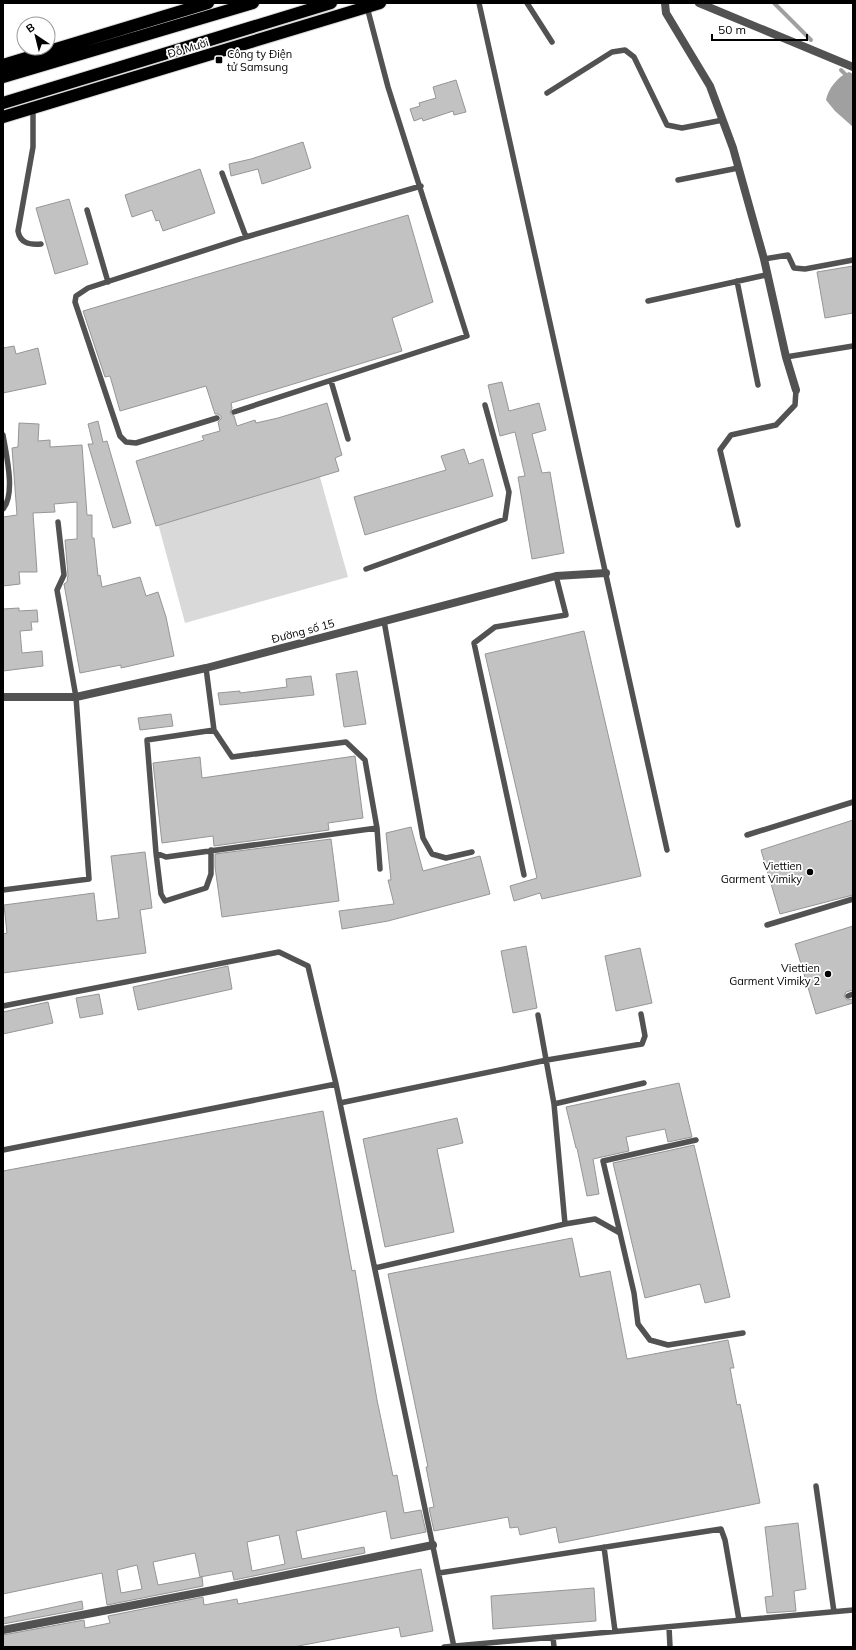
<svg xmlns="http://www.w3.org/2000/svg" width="856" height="1650" viewBox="0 0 856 1650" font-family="Mulish,sans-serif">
	<rect width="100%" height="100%" fill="#fff"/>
	<path fill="#d9d9d9" d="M 318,470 L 348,577 L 185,623 L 156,516 Z"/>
	<path fill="#a0a0a0" d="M 849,72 L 853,74 L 853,127 L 835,111 L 826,100 C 828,89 838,76 849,72 Z"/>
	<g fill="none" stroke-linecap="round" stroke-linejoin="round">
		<path stroke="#a0a0a0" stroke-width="4" d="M 774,3 L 811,40
			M 841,70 L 848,77"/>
	</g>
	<path fill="#c2c2c2" stroke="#969696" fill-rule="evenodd" d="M 456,80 L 466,112 L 454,115 L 453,111 L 423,121 L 422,118 L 414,121 L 410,109 L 420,106 L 419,103 L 436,98 L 433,87 Z
		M 303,142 L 311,168 L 262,184 L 258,169 L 231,176 L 229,164 L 251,159 Z
		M 200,169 L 215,213 L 163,231 L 159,220 L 156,221 L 152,210 L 132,217 L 125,195 Z
		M 69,199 L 88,264 L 55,274 L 36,208 Z
		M 408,215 L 433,302 L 392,318 L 402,351 L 231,403 L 232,408 L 230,413 L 234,416 L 237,426 L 255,420 L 256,423 L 278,418 L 327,403 L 342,455 L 335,458 L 339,471 L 156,526 L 136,461 L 204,440 L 202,436 L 220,431 L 218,422 L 221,419 L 221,416 L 218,414 L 215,414 L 206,386 L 120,411 L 110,376 L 105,377 L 83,311 Z
		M 853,266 L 853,313 L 825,318 L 817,272 Z
		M 14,346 L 16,354 L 38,348 L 46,384 L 3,393 L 3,348 Z
		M 502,382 L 509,411 L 539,403 L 546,430 L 532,434 L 542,473 L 550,472 L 564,553 L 532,559 L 518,477 L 525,476 L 515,432 L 500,436 L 488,385 Z
		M 98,421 L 103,442 L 107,441 L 131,523 L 113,528 L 88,444 L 93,444 L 88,424 Z
		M 19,423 L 39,424 L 38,441 L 50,440 L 50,447 L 82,445 L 87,515 L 92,515 L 92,538 L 94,538 L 98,576 L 100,575 L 102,587 L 140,577 L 146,596 L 158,592 L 166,617 L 174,656 L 121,668 L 121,665 L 80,673 L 64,584 L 67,582 L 68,575 L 65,540 L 77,539 L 77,502 L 54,504 L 55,512 L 33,513 L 37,572 L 19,572 L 20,584 L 3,586 L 3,517 L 17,515 L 12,448 L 18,447 Z
		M 464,449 L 469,464 L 483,459 L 493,496 L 365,535 L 354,497 L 446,470 L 441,456 Z
		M 19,608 L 19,611 L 37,610 L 38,622 L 31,622 L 32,630 L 20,631 L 22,653 L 42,651 L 43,666 L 3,671 L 3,609 Z
		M 584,631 L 641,876 L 542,899 L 540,893 L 514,901 L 510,886 L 537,878 L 485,654 Z
		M 357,671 L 366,724 L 344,727 L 336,674 Z
		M 311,676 L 314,695 L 220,705 L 218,693 L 240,691 L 240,693 L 287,687 L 286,679 Z
		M 171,714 L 173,726 L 140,730 L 138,718 Z
		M 355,756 L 363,818 L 328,823 L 329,830 L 214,846 L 213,836 L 162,843 L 153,763 L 200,757 L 202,778 Z
		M 853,820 L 853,895 L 780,914 L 761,850 Z
		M 411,827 L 423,871 L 480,856 L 490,894 L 388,921 L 342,929 L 339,911 L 394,904 L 388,880 L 391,880 L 386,833 Z
		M 331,839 L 339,901 L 222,917 L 215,867 L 215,854 Z
		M 145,852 L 152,908 L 140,910 L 146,953 L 3,973 L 3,934 L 7,933 L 4,905 L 94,893 L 97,921 L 119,918 L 111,856 Z
		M 853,926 L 853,990 L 846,992 L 844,996 L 847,1000 L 853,999 L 853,1003 L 816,1014 L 795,944 Z
		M 526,946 L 537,1008 L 513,1013 L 501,951 Z
		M 640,948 L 652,1003 L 616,1011 L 605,956 Z
		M 228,966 L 232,989 L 138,1010 L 133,987 Z
		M 99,994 L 103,1014 L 80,1018 L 76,998 Z
		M 48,1002 L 53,1023 L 3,1034 L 3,1012 Z
		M 679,1083 L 692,1137 L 668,1142 L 665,1129 L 626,1137 L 629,1151 L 593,1159 L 599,1194 L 587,1196 L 577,1148 L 576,1148 L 566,1107 Z
		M 323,1111 L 352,1271 L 355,1270 L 377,1400 L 393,1476 L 397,1475 L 404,1513 L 421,1510 L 426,1532 L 391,1539 L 386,1511 L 296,1531 L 302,1559 L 364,1547 L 365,1553 L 234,1580 L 232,1571 L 200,1577 L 195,1553 L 153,1562 L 158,1585 L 202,1577 L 203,1586 L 107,1605 L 102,1573 L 3,1594 L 3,1171 ZM 279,1535 L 285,1564 L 252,1571 L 247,1542 ZM 137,1565 L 142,1589 L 121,1593 L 117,1570 Z
		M 457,1118 L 463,1143 L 437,1149 L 454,1232 L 385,1247 L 363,1139 Z
		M 694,1145 L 730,1297 L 705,1303 L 700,1284 L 645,1298 L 613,1163 Z
		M 572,1238 L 580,1277 L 610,1271 L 627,1359 L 728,1340 L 734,1368 L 730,1368 L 737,1405 L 740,1404 L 760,1503 L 559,1543 L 556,1527 L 520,1535 L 518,1527 L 510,1528 L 508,1517 L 434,1531 L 429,1508 L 434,1507 L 426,1467 L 428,1467 L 388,1274 Z
		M 798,1523 L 806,1589 L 794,1591 L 796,1611 L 767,1613 L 765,1597 L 773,1596 L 765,1527 Z
		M 421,1569 L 433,1631 L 401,1637 L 399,1627 L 293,1647 L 3,1647 L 3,1635 L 84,1620 L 85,1628 L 110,1623 L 108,1616 L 203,1597 L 204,1605 L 237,1599 L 238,1604 Z
		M 594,1588 L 596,1621 L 493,1629 L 491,1596 Z
		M 82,1601 L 83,1609 L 3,1624 L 3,1618 Z"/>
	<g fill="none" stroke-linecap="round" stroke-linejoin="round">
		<g stroke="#dbdbdb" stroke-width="14">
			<path id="highway" d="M 3,65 L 208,3
				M 3,77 L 253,3
				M 3,103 L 331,3
				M 3,117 L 380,3"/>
		</g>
		<path stroke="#525252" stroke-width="5.5" d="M 479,3 L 667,850
			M 527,3 L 552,42
			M 547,93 L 612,52 L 625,50 L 634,57 L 667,125 L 682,128 L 723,120
			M 33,108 L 33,147 L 18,231 C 20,243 29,245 41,244
			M 222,173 L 246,237
			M 678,180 L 738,168
			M 87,210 L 108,282
			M 764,259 L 788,255 L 794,268 L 805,269 L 853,260
			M 737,281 L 758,385
			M 648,301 L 766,275
			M 786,357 L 853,346
			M 331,381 L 348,439
			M 234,412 L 467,336 L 388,87 L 367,7
			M 217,418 L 136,443 L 126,442 L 120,436 L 75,302 L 76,296 L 88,288 L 246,237 L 421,186
			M 3,435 C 6,454 16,494 3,509
			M 738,525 L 720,450 L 731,435 L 776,425 L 795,405 L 796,390
			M 366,569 L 505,519 L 509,492 L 485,405
			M 384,621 L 423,838 L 432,854 L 446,858 L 472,852
			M 206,668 L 214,730 L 232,757 L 346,742 L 365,760 L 377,828 L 380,869
			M 214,730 L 147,740 L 156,853 L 166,857 L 377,828
			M 747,835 L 853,802
			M 156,853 L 161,894 L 165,901 L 206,888 L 211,874 L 211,850
			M 524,875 L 474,643 L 495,627 L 566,615 L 556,576
			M 3,890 L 89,879 L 76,697 L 57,590 L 64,575 L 58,522
			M 767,925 L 853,899
			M 848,996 L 853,994
			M 3,1006 L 279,952 L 308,966 L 336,1084 L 454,1647
			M 340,1103 L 547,1060 L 642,1044 L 645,1036 L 641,1014
			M 554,1104 L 644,1083
			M 3,1150 L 336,1084
			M 565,1224 L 595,1219 L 620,1233 L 634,1293 L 638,1324 L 650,1340 L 668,1345 L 743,1333
			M 620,1233 L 603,1161 L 696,1140
			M 375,1268 L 565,1224 L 554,1104 L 538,1015
			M 816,1486 L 834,1612
			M 604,1547 L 615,1631
			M 439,1573 L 721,1529 L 725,1540 L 739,1620
			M 669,1627 L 670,1647
			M 553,1637 L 554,1647
			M 444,1647 L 853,1610"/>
		<path stroke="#525252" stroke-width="8" d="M 665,3 L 666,13 L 710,86 L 733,148 L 764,259 L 786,357 L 796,390
			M 699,3 L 853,67
			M 3,697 L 76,697 L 206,668 L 556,576 L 606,573
			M 3,1630 L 213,1590 L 433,1545"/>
		<use href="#highway" stroke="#000" stroke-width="12"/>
	</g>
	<g fill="#000" stroke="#fff" stroke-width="1.5">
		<rect x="215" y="56" width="8" height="8" rx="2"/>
		<circle cx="810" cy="872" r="4"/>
		<circle cx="828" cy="974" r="4"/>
	</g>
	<g text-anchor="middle" stroke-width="3.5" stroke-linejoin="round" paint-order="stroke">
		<g font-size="11" fill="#000" stroke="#fff">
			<text transform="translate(188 48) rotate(-17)" y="4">Đỗ Mười</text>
			<text transform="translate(303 631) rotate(-15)" y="4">Đường số 15</text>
		</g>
		<g font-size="11" fill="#000" stroke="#fff" text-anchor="end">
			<text x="227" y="58" text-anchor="start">Công ty Điện<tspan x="227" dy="13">tử Samsung</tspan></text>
			<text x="802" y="870">Viettien<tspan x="802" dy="13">Garment Vimiky</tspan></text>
			<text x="820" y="972">Viettien<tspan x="820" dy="13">Garment Vimiky 2</tspan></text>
		</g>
	</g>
	<rect width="856" height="1650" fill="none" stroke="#000000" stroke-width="8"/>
	<g transform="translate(36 36) rotate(325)"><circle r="19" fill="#ffffff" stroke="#999999"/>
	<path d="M0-3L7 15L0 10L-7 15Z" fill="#000000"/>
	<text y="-6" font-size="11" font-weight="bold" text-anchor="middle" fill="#000000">B</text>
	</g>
	<path d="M712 34v6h95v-6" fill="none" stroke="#000000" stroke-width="2"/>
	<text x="718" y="34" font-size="12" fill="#000000" stroke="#ffffff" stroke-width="3" paint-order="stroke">50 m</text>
</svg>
